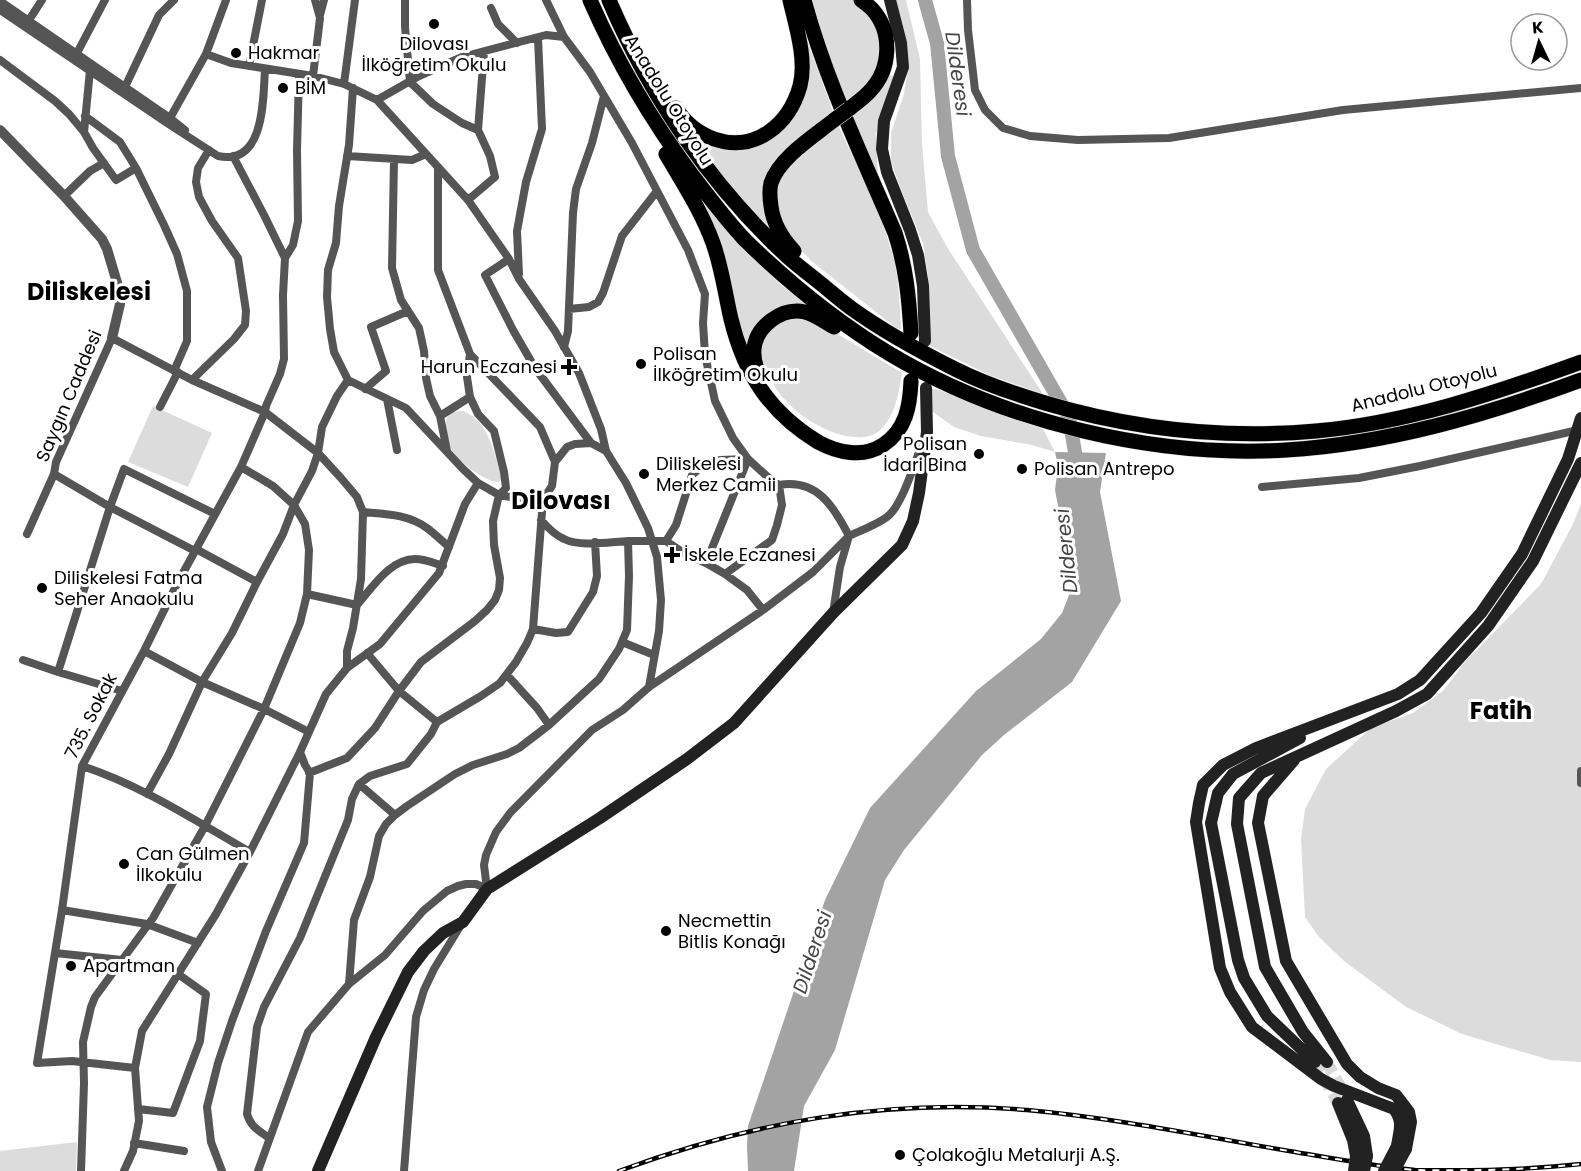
<svg xmlns="http://www.w3.org/2000/svg" width="1581" height="1171" viewBox="0 0 1581 1171" font-family="Poppins,sans-serif">
	<rect width="100%" height="100%" fill="#fff"/>
	<path fill="#dcdcdc" d="M 807,0 L 854,0 L 876,23 L 881,57 L 867,87 L 843,104 Z
		M 895,0 L 906,0 L 920,59 L 922,144 L 928,212 L 947,247 L 1043,394 L 989,375 L 930,346 L 928,276 L 923,243 L 901,190 L 891,161 L 891,133 L 904,94 L 908,67 Z
		M 801,23 L 833,112 L 778,160 L 770,228 C 740,199 715,166 690,133 L 723,148 L 788,120 Z
		M 886,74 L 893,76 L 876,134 L 878,177 L 849,117 Z
		M 837,123 C 858,168 882,212 894,260 C 899,282 900,306 901,329 L 896,328 L 809,259 L 809,258 L 797,247 L 776,211 L 778,177 L 787,165 Z
		M 701,201 L 750,254 L 779,283 L 810,308 L 779,310 L 748,354 Z
		M 799,317 L 821,324 L 902,373 C 899,393 895,418 878,432 C 868,439 854,438 842,435 C 806,425 772,396 762,359 L 759,359 L 763,336 L 784,320 Z
		M 927,389 L 936,389 L 1043,429 L 1055,452 L 1032,445 L 981,436 L 954,427 L 933,412 Z
		M 153,406 L 212,433 L 188,487 L 128,462 Z
		M 463,411 C 490,422 494,454 502,478 L 499,482 C 486,483 455,459 450,447 C 446,439 446,427 446,419 L 451,412 Z
		M 1581,504 L 1581,1062 L 1550,1060 L 1462,1034 L 1406,1007 L 1344,961 L 1319,937 L 1305,917 L 1301,839 L 1305,809 L 1326,769 L 1371,728 L 1413,713 L 1443,691 L 1464,663 L 1541,584 L 1573,524 Z
		M 77,1142 L 76,1171 L 0,1171 L 0,1151 Z"/>
	<path fill="#a3a3a3" d="M 1055,452 L 1106,453 L 1100,492 L 1121,601 L 1072,682 L 1004,735 L 982,755 L 904,850 L 885,880 L 835,1050 L 804,1106 L 794,1171 L 748,1171 L 747,1146 L 748,1126 L 825,900 L 870,808 L 976,691 L 1041,639 L 1062,613 L 1073,585 L 1055,490 L 1058,466 Z"/>
	<g fill="none" stroke-linecap="round" stroke-linejoin="round">
		<path stroke="#a3a3a3" stroke-width="14" d="M 925,0 L 937,43 L 948,156 L 973,250 L 1069,417 L 1078,470"/>
		<path stroke="#d9d9d9" stroke-width="12" stroke-dasharray="12 6" stroke-linecap="butt" d="M 1315,1062 L 1338,1103
			M 1327,1062 L 1344,1094"/>
		<g stroke="#dbdbdb" stroke-width="16">
			<path id="motorway" d="M 590,0 C 617,62 652,121 692,175 C 709,197 726,220 745,240 C 789,283 837,322 890,354 C 1004,422 1154,458 1286,450 C 1387,444 1486,415 1581,380
				M 609,0 C 650,96 711,186 788,257 C 798,266 809,274 820,283 C 830,291 840,300 851,308 C 884,332 921,352 957,370 C 985,384 1015,394 1045,403 C 1132,429 1225,439 1316,431 C 1407,423 1496,393 1581,362
				M 804,0 C 826,81 862,156 895,233 C 906,267 909,298 911,333
				M 676,108 C 685,123 698,133 714,139 C 755,153 789,125 800,86 C 807,60 796,26 790,0
				M 849,109 C 856,103 864,98 870,91 C 891,69 893,32 872,9 C 869,6 865,3 861,0
				M 666,154 C 683,183 702,212 713,243 C 722,268 725,293 731,319 C 744,373 770,413 818,442 C 838,453 863,458 883,445 C 906,430 910,406 911,381
				M 794,251 C 782,238 773,224 771,206 C 770,199 769,190 771,183 C 779,158 814,136 834,120
				M 760,376 C 756,368 753,359 754,349 C 756,326 782,307 805,312 C 816,315 825,322 834,327"/>
		</g>
		<path stroke="#555" stroke-width="8" d="M 405,0 L 405,27 L 410,82 L 433,104 L 462,123 L 478,130
			M 546,0 L 564,37 L 590,72 L 632,143 L 688,250 L 705,294 L 703,323 L 705,355 L 715,401 L 733,438 L 748,459 L 770,479 L 779,485 L 782,505 L 777,525 L 772,540 L 725,574
			M 967,0 L 968,30 L 975,90 L 985,110 L 1003,128 L 1030,136 L 1078,140 L 1169,138 L 1343,110 L 1581,88
			M 0,1 L 170,118 L 185,130
			M 491,8 L 498,24 L 517,43
			M 0,10 L 167,123 L 218,156 C 265,166 263,99 265,69
			M 320,15 L 324,0
			M 29,20 L 42,0
			M 77,53 L 105,0
			M 206,54 L 231,63 L 313,76 L 344,84 L 377,100 L 468,200 L 509,259 L 519,279 L 555,331 L 579,373 L 601,429 L 606,451
			M 0,60 L 55,101 L 69,114 L 84,132 L 93,148 L 116,180 L 136,168
			M 249,66 L 262,0
			M 313,76 L 320,18 L 315,0
			M 344,84 L 355,0
			M 125,87 L 159,15 L 174,0
			M 377,100 L 419,76 L 462,57 L 546,35 L 564,37
			M 85,116 L 120,142 L 136,168 L 164,225 L 177,254 L 187,291 L 187,341 L 174,371
			M 170,118 L 206,54 L 226,0
			M 84,132 L 90,70
			M 347,156 L 412,160 L 426,154
			M 394,160 L 392,268 L 401,300 L 419,328 L 424,351 L 426,378 L 430,396 L 440,416 L 447,451
			M 438,167 L 438,270 L 470,354 L 540,427 L 555,462
			M 64,196 L 90,171 L 104,163
			M 468,200 L 495,177 L 490,156 L 478,130 L 484,52
			M 285,258 L 293,245 L 298,221 L 297,150 L 299,74
			M 509,259 L 485,275 L 513,330 L 535,368 L 591,443
			M 519,274 L 517,231 L 526,182 L 542,129 L 538,38
			M 569,309 L 589,307 L 598,302 L 603,293 L 622,236 L 657,191
			M 564,347 L 568,331 L 573,213 L 576,189 L 592,143 L 604,96
			M 192,380 L 234,339 L 245,325 L 246,311 L 238,258 L 212,221 L 199,197 L 196,182 L 198,168 L 209,150
			M 348,380 L 334,352 L 330,329 L 327,297 L 328,270 L 336,243 L 339,206 L 349,145 L 353,88
			M 365,389 L 386,371 L 371,327 L 408,311
			M 387,399 L 397,450
			M 160,407 L 178,372
			M 440,416 L 470,397
			M 54,474 L 110,507 L 195,551
			M 779,485 C 817,478 834,507 849,536 C 862,530 876,525 887,517 C 902,506 915,462 922,444
			M 1262,487 L 1359,478 L 1420,466 L 1578,430
			M 363,512 C 386,514 408,514 427,528 C 435,534 442,541 449,547
			M 27,534 L 54,474 L 56,462 L 112,338 L 192,380 L 265,412 L 318,453 L 341,478 L 357,497 L 363,512 L 361,579 L 353,628 L 347,651 L 347,668
			M 628,541 L 666,541 L 687,555 L 706,563 L 725,574 L 747,590 L 763,610
			M 666,541 L 676,525 L 692,475 L 700,468 L 720,460 L 748,459
			M 196,549 L 257,582 L 283,534 L 294,505 L 273,486 L 241,467
			M 706,563 L 748,459
			M 307,594 L 357,605 C 372,588 390,559 415,559 C 425,559 434,563 443,566
			M 533,629 L 556,633 L 568,632 L 593,592 L 597,576 L 595,542
			M 622,642 L 654,655
			M 144,651 L 202,682 L 264,709 L 309,732
			M 367,653 L 399,691 L 437,722 L 481,696 L 500,683 L 516,662 L 527,643 L 533,629 L 543,499 L 552,486 L 555,462 L 567,447 L 575,444 L 591,443 L 606,451 L 626,483 L 648,528 L 657,557 L 661,600 L 659,631 L 649,687
			M 23,660 L 58,672 L 122,691
			M 58,672 L 110,507 L 124,469 L 215,514
			M 507,675 L 537,708 L 549,725
			M 82,766 C 141,785 196,821 250,852
			M 1581,771 L 1581,783
			M 309,773 L 347,758 L 375,728 L 399,691 L 421,662 L 475,621 L 487,610 L 495,600 L 499,590 L 500,578 L 494,545 L 493,521 L 499,495 L 506,488 L 504,472 L 494,431 L 478,414 L 470,397 L 467,377 L 470,354
			M 359,784 L 395,815
			M 147,794 L 169,754 L 202,682 L 232,633 L 257,582
			M 487,889 L 484,865 L 486,855 L 496,832 L 510,813 L 592,730 L 623,710 L 649,687 L 763,610 L 813,572 L 849,536 L 840,567 L 833,613
			M 62,910 L 147,924 L 198,943
			M 55,953 L 122,960
			M 349,984 L 354,920 L 370,877 L 379,836 L 386,824 L 395,815 L 407,806 L 455,774 L 473,765 L 507,754 L 519,748 L 549,725 L 599,679 L 619,649 L 627,630 L 629,576 L 628,541 C 609,542 580,547 564,539 C 555,535 547,527 541,520
			M 135,1068 L 72,1061 L 37,1063 L 62,910 L 82,766 L 144,651 L 177,584 L 241,467 L 265,412 L 266,406 L 280,374 L 284,359 L 283,295 L 285,258 L 264,215 L 233,156
			M 138,1109 L 173,1113 L 200,1041 L 206,994 L 178,974
			M 269,1138 C 258,1130 251,1127 247,1114 L 257,1027 L 264,1007 L 300,938 L 348,820 L 352,799 L 359,784 L 370,776 L 407,764 L 431,734 L 437,722
			M 134,1143 L 184,1151
			M 81,1171 L 84,1083 L 83,1042 L 91,1007 L 95,997 L 153,918 L 205,826 L 264,709 L 300,623 L 307,594 L 309,550 L 305,524 L 294,505 L 312,471 L 318,453 L 322,427 L 337,396 L 348,380 L 406,408 L 463,469 L 478,483 L 499,495 L 526,500 L 543,499
			M 124,1171 L 133,1151 L 139,1121 L 135,1068 L 142,1031 L 216,914 L 250,852 L 300,752 L 326,694 L 347,668 L 380,644 L 439,573 L 465,504 L 478,483
			M 222,1171 L 211,1142 L 207,1107 L 218,1063 L 232,1021 L 266,931 L 304,843 L 310,773 L 305,765 L 300,752
			M 258,1171 L 308,1032 L 349,984 L 385,955 L 423,911 L 447,891 L 458,886 L 466,884 L 476,884 L 487,889
			M 404,1171 L 416,1017 L 424,990 L 434,969 L 461,925"/>
		<path stroke="#555" stroke-width="10" d="M 0,130 L 64,196 L 102,239 L 107,249 L 118,286 L 120,304 L 112,338"/>
		<path stroke="#222" stroke-width="12" d="M 890,0 L 901,43 L 903,67 L 884,121 L 882,149 L 887,172 L 910,230 L 918,255 L 923,286 L 925,341
			M 1300,738 L 1233,774 L 1218,793 L 1211,823 L 1238,960 L 1244,978 L 1267,1016 L 1315,1062
			M 1294,760 L 1263,796 L 1258,823 L 1286,961 L 1347,1064 L 1360,1077 L 1378,1088 L 1396,1095 L 1409,1112 L 1411,1122 L 1406,1149
			M 1327,1062 L 1303,1032 L 1265,967 L 1237,824 L 1239,798 L 1261,773 L 1396,711 L 1427,694 L 1488,626 L 1533,561 L 1581,463
			M 1347,1100 L 1364,1136 L 1367,1156
			M 1338,1103 L 1353,1140 L 1356,1156
			M 1397,1146 C 1399,1131 1404,1122 1394,1109 L 1334,1086 L 1321,1079 L 1252,1027 L 1230,992 L 1220,968 L 1196,822 L 1199,803 L 1203,785 L 1223,765 L 1256,748 L 1398,694 L 1420,680 L 1481,613 L 1522,554 L 1568,459 L 1581,418
			M 318,1171 L 376,1037 L 408,972 L 424,951 L 443,933 L 463,922 L 487,889 L 600,818 L 687,759 L 734,723 L 833,613 L 902,545 L 913,521 L 919,493 L 927,432 L 926,388"/>
		<use href="#motorway" stroke="#000" stroke-width="15"/>
		<g stroke="#000" stroke-width="4.5">
			<path id="rail" d="M 619,1171 C 752,1122 885,1098 1027,1110 C 1115,1118 1202,1136 1289,1151 C 1331,1158 1372,1166 1415,1170 C 1470,1171 1526,1170 1581,1164"/>
		</g>
		<use href="#rail" stroke="#fff" stroke-width="2" stroke-dasharray="7" stroke-linecap="butt"/>
		<g stroke="#dbdbdb" stroke-width="16" stroke-linecap="butt">
			<path id="motorway-bridge" d="M 834,120 L 849,109"/>
		</g>
		<path stroke="#222" stroke-width="12" d="M 1354,1171 L 1356,1156
			M 1364,1171 L 1367,1156
			M 1384,1171 L 1397,1146
			M 1394,1171 L 1406,1149"/>
		<use href="#motorway-bridge" stroke="#000" stroke-width="15"/>
	</g>
	<g fill="#000" stroke="#fff" stroke-width="2">
		<circle cx="434" cy="24" r="6"/>
		<circle cx="236" cy="53" r="6"/>
		<circle cx="283" cy="88" r="6"/>
		<circle cx="641" cy="364" r="6"/>
		<path d="M566 358h6v6h6v6h-6v6h-6v-6h-6v-6h6z"/>
		<circle cx="979" cy="454" r="6"/>
		<circle cx="1022" cy="469" r="6"/>
		<circle cx="644" cy="474" r="6"/>
		<path d="M669 546h6v6h6v6h-6v6h-6v-6h-6v-6h6z"/>
		<circle cx="42" cy="588" r="6"/>
		<circle cx="124" cy="864" r="6"/>
		<circle cx="666" cy="931" r="6"/>
		<circle cx="71" cy="966" r="6"/>
		<circle cx="900" cy="1155" r="6"/>
	</g>
	<g text-anchor="middle" stroke-width="6" stroke-linejoin="round" paint-order="stroke">
		<g font-size="18" fill="#000" stroke="#fff" text-anchor="start">
			<text x="434" y="50" text-anchor="middle">Dilovası<tspan x="434" dy="21">İlköğretim Okulu</tspan></text>
			<text x="248" y="59">Hakmar</text>
			<text x="295" y="94">BİM</text>
			<text x="653" y="360">Polisan<tspan x="653" dy="21">İlköğretim Okulu</tspan></text>
			<text x="557" y="373" text-anchor="end">Harun Eczanesi</text>
			<text x="967" y="450" text-anchor="end">Polisan<tspan x="967" dy="21">İdari Bina</tspan></text>
			<text x="656" y="470">Diliskelesi<tspan x="656" dy="21">Merkez Camii</tspan></text>
			<text x="1034" y="475">Polisan Antrepo</text>
			<text x="684" y="561">İskele Eczanesi</text>
			<text x="54" y="584">Diliskelesi Fatma<tspan x="54" dy="21">Seher Anaokulu</tspan></text>
			<text x="136" y="860">Can Gülmen<tspan x="136" dy="21">İlkokulu</tspan></text>
			<text x="678" y="927">Necmettin<tspan x="678" dy="21">Bitlis Konağı</tspan></text>
			<text x="83" y="972">Apartman</text>
			<text x="912" y="1161">Çolakoğlu Metalurji A.Ş.</text>
		</g>
		<g font-size="18" fill="#000" stroke="#fff">
			<text transform="translate(669 100) rotate(58)" y="6">Anadolu Otoyolu</text>
			<text transform="translate(1424 388) rotate(-14)" y="6">Anadolu Otoyolu</text>
			<text transform="translate(69 396) rotate(-67)" y="6">Saygın Caddesi</text>
			<text transform="translate(91 716) rotate(-63)" y="6">735. Sokak</text>
		</g>
		<g font-size="20" font-style="italic" fill="#444" stroke="#fff">
			<text transform="translate(958 74) rotate(82)" y="7">Dilderesi</text>
			<text transform="translate(1066 551) rotate(-96)" y="7">Dilderesi</text>
			<text transform="translate(812 952) rotate(-72)" y="7">Dilderesi</text>
		</g>
		<g font-size="24" font-weight="bold" fill="#000" stroke="#fff">
			<text x="89" y="300">Diliskelesi</text>
			<text x="561" y="509">Dilovası</text>
			<text x="1501" y="719">Fatih</text>
		</g>
	</g>
	<g transform="translate(1539 42) rotate(355)"><circle r="28" fill="#ffffff" stroke="#999999" stroke-width="1.5"/>
	<path d="M0-4.5L10 22L0 15L-10 22Z" fill="#000000"/>
	<text y="-9" font-size="16" font-weight="bold" text-anchor="middle" fill="#000000">K</text>
	</g>
</svg>
